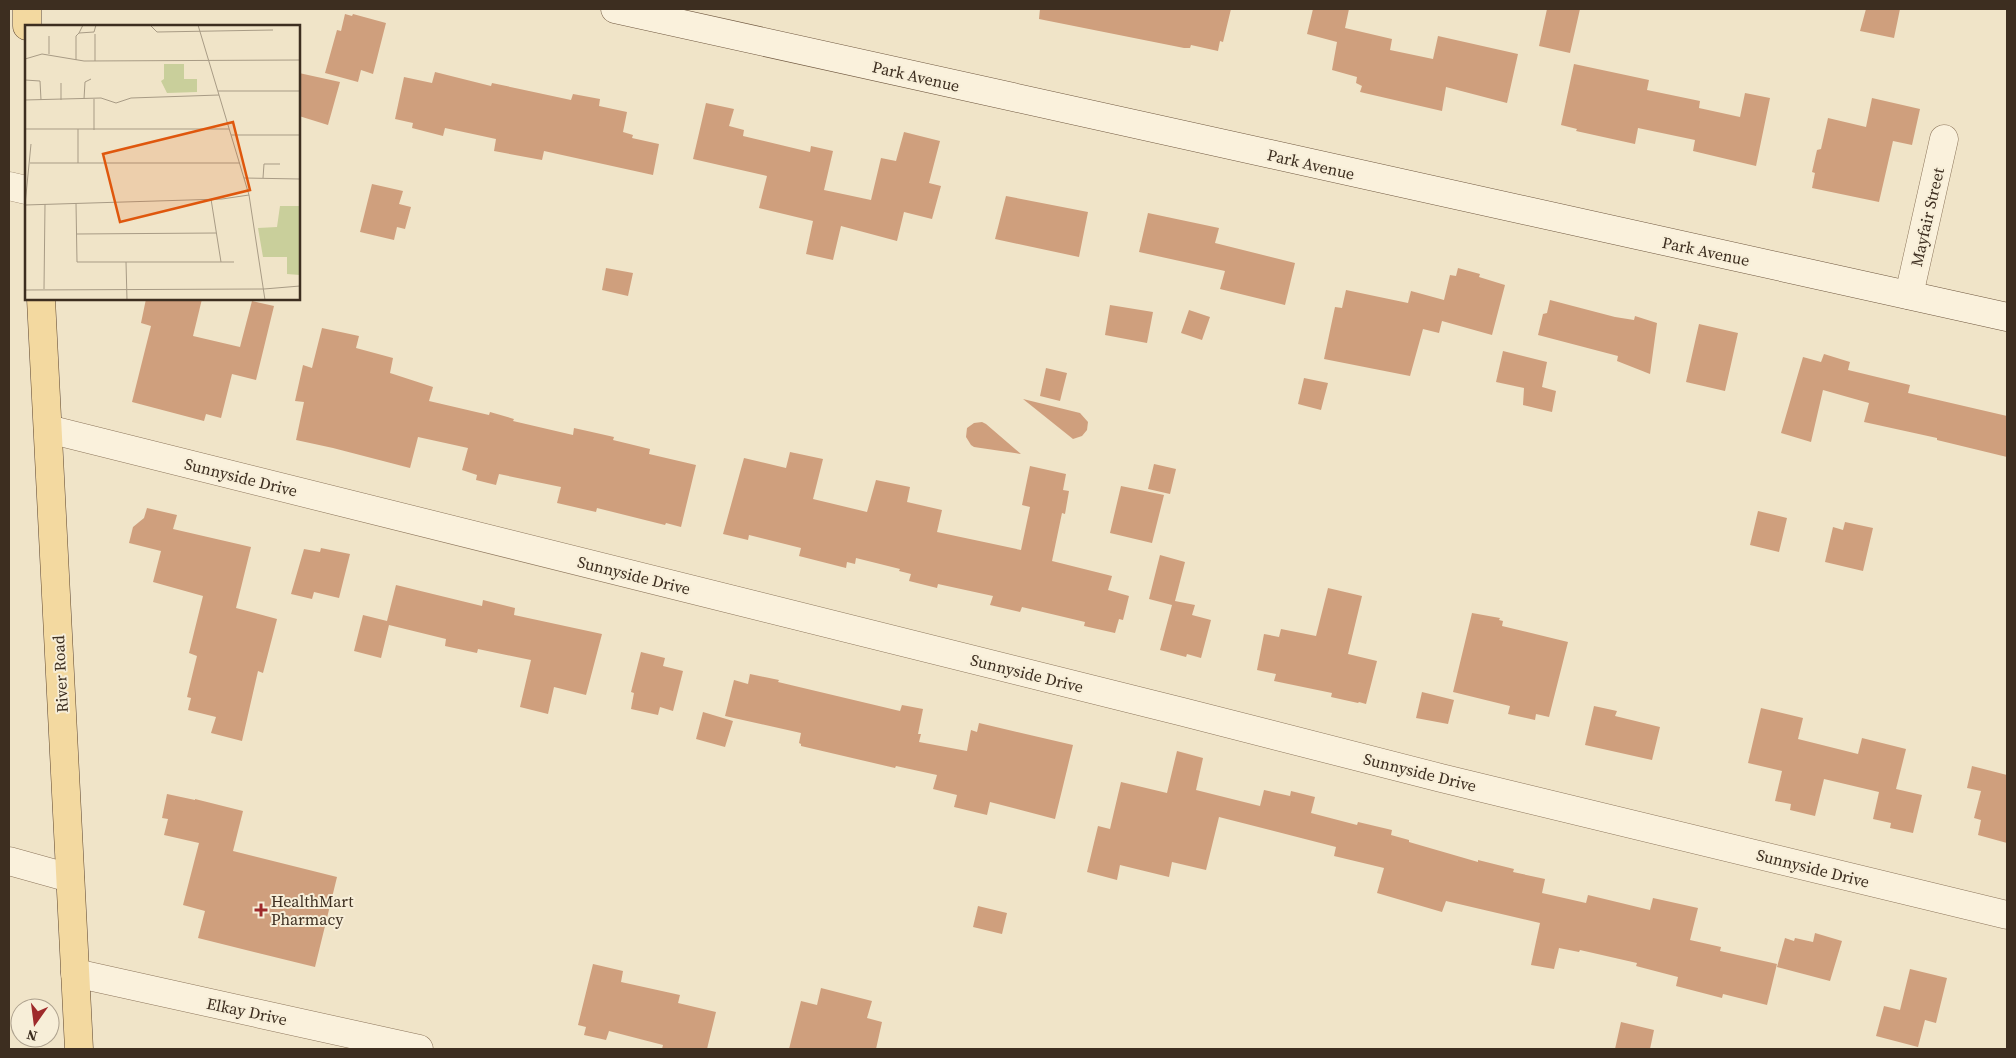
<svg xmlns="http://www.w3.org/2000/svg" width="2016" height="1058" viewBox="0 0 2016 1058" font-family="'Source Serif 4',serif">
	<rect width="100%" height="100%" fill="#f0e4c8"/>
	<path fill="#cf9f7d" d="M 1040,9 L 1231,9 L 1223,42 L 1220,41 L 1218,51 L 1191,45 L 1190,48 L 1184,48 L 1039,19 Z
		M 1313,9 L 1349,9 L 1345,28 L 1392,39 L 1390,50 L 1433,59 L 1438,36 L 1518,54 L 1507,103 L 1446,87 L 1442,111 L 1360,92 L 1362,86 L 1356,83 L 1357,77 L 1332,70 L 1337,42 L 1307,34 Z
		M 1547,9 L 1580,9 L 1570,53 L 1539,46 Z
		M 1866,9 L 1900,9 L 1894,38 L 1860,31 Z
		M 345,14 L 352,16 L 353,14 L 386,23 L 373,74 L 361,70 L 358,82 L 325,73 L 337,30 L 341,31 Z
		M 1574,64 L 1649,80 L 1647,90 L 1700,101 L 1699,108 L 1740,117 L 1745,93 L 1770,98 L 1756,166 L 1693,151 L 1695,140 L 1638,128 L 1635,144 L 1576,131 L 1577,129 L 1561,125 Z
		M 435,72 L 491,86 L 492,83 L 571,100 L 573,94 L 600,99 L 599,106 L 627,112 L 623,132 L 633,135 L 632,138 L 659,144 L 653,175 L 544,151 L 542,160 L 494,151 L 496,139 L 445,128 L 443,136 L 412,128 L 413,123 L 395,119 L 404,77 L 432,83 Z
		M 299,73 L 340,82 L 328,125 L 299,116 Z
		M 1872,98 L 1920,109 L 1912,145 L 1893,141 L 1879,202 L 1812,188 L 1815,173 L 1812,172 L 1817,150 L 1821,149 L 1828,118 L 1866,127 Z
		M 706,103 L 734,109 L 729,126 L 744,130 L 743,136 L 810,152 L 811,146 L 833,151 L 824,190 L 871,200 L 881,158 L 896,161 L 904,132 L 940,141 L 929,183 L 941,186 L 932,219 L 904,212 L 897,241 L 841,226 L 833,260 L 806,254 L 813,221 L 759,208 L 767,176 L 693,159 Z
		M 372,184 L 403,191 L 399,204 L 411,207 L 405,229 L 397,227 L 394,240 L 360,232 Z
		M 1006,196 L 1088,212 L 1079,257 L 995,239 Z
		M 1148,213 L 1219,228 L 1215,243 L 1295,263 L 1285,305 L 1220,289 L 1225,271 L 1139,252 Z
		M 606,268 L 633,273 L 628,296 L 602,290 Z
		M 1458,268 L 1480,274 L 1479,277 L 1505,285 L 1492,335 L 1442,321 L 1439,333 L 1423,329 L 1410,376 L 1324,359 L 1335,307 L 1342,308 L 1346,290 L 1408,303 L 1411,291 L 1444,300 L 1450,275 L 1456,276 Z
		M 146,299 L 202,299 L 193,336 L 240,347 L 252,301 L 274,306 L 256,380 L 232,374 L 221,418 L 206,414 L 204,421 L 132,402 L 151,326 L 141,323 Z
		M 1550,300 L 1615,317 L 1634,320 L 1635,316 L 1657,323 L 1650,374 L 1617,361 L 1618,356 L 1538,335 L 1543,314 L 1547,313 Z
		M 1110,305 L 1153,312 L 1147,343 L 1105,335 Z
		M 1189,310 L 1210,317 L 1202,340 L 1181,333 Z
		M 1699,324 L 1738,333 L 1725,391 L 1686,382 Z
		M 322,328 L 359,336 L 356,348 L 393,358 L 390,373 L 433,387 L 429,401 L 489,415 L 490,412 L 514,419 L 513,421 L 573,435 L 574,428 L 614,437 L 613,440 L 650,449 L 649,454 L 696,465 L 681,527 L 666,523 L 665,525 L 597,508 L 596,512 L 557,503 L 561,487 L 499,474 L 496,485 L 476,480 L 477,475 L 462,470 L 468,448 L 418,437 L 410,468 L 333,448 L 296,440 L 304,402 L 295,401 L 303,365 L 312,368 Z
		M 1503,351 L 1547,362 L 1542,387 L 1556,391 L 1552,412 L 1523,405 L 1524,388 L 1496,382 Z
		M 1824,354 L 1850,362 L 1848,370 L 1910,385 L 1908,393 L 2007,416 L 2007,457 L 1937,440 L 1937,438 L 1864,422 L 1869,403 L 1823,390 L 1811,442 L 1781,433 L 1803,357 L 1821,362 Z
		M 1046,368 L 1067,373 L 1060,401 L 1040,396 Z
		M 1304,378 L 1328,383 L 1321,410 L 1298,404 Z
		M 1023,399 L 1080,413 L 1088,422 L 1087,430 L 1082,436 L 1073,439 Z
		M 982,422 L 986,424 L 1021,454 L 974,447 L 971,445 L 966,437 L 967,428 L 974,423 Z
		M 790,452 L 823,459 L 813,499 L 867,512 L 876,480 L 910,487 L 907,502 L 942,510 L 937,532 L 1021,550 L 1030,507 L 1022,505 L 1030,466 L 1066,474 L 1063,490 L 1069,491 L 1065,514 L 1062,513 L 1052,561 L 1112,576 L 1108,590 L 1129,596 L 1123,620 L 1119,619 L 1115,633 L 1084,626 L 1085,622 L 1022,607 L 1020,612 L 990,605 L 993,596 L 938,584 L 937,588 L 909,581 L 911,574 L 899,571 L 900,569 L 856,558 L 855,564 L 847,562 L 846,568 L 799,556 L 801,548 L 749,535 L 748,540 L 723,534 L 744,458 L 786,468 Z
		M 1154,464 L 1176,469 L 1170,494 L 1148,489 Z
		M 1121,486 L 1164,495 L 1152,543 L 1110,533 Z
		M 147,508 L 177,515 L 173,529 L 251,547 L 236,608 L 277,619 L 263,673 L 258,671 L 242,741 L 211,733 L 216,717 L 188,710 L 191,698 L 187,697 L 197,656 L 189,653 L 203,596 L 153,582 L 161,551 L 129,543 L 133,527 L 144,518 Z
		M 1758,511 L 1787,518 L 1779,552 L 1750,545 Z
		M 1845,522 L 1873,528 L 1863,571 L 1825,562 L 1833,527 L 1843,530 Z
		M 321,548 L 350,554 L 339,598 L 314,592 L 312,599 L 291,594 L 304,549 L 320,552 Z
		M 1160,555 L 1185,562 L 1175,601 L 1195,605 L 1192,615 L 1211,620 L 1201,658 L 1187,654 L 1186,657 L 1160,650 L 1172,605 L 1149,599 Z
		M 396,585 L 482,606 L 483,600 L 515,608 L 514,615 L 602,634 L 586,695 L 554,687 L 548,714 L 520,707 L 531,660 L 478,649 L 477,653 L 445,646 L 446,639 L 389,625 L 381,658 L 354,651 L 363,615 L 387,621 Z
		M 1328,588 L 1362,596 L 1348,654 L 1377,661 L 1366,704 L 1359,702 L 1358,703 L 1331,697 L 1332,693 L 1274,681 L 1276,674 L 1257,670 L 1264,634 L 1279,637 L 1281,629 L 1316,636 Z
		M 1472,613 L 1500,618 L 1499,620 L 1503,621 L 1502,626 L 1568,642 L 1549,717 L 1536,714 L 1535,720 L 1508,714 L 1510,706 L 1453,692 Z
		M 641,652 L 665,658 L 663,666 L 683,671 L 673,711 L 660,707 L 658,715 L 631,709 L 634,693 L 631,692 Z
		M 750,674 L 779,680 L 778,682 L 900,711 L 902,705 L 923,709 L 918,734 L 921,734 L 919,742 L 967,751 L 971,730 L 977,732 L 979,723 L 1073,745 L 1055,819 L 990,802 L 987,815 L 954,807 L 957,795 L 933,789 L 937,775 L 896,766 L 895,768 L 801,746 L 801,744 L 799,743 L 801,733 L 725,716 L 734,680 L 748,684 Z
		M 1422,692 L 1454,700 L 1448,724 L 1416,718 Z
		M 1594,706 L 1617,711 L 1615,716 L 1660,727 L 1652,760 L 1585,745 Z
		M 1761,708 L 1803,718 L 1798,739 L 1858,754 L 1862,738 L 1906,749 L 1896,789 L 1922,795 L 1913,833 L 1890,828 L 1891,823 L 1873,819 L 1879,792 L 1824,779 L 1815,816 L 1790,810 L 1791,804 L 1775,801 L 1782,771 L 1748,763 Z
		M 703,712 L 733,721 L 725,747 L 696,739 Z
		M 1177,751 L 1203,758 L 1196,790 L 1260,806 L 1264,790 L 1290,796 L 1291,791 L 1315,797 L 1311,813 L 1357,825 L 1358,822 L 1392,830 L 1391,835 L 1409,840 L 1409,842 L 1478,862 L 1478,860 L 1514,869 L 1513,872 L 1545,879 L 1542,893 L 1586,903 L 1588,895 L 1650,910 L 1653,898 L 1698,908 L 1690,940 L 1721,947 L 1720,951 L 1777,964 L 1767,1005 L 1723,994 L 1722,998 L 1676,986 L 1678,977 L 1636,966 L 1637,963 L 1580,950 L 1579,952 L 1559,948 L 1554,969 L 1531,965 L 1540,923 L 1446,901 L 1442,912 L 1377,893 L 1384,868 L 1334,856 L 1336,847 L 1219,817 L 1206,870 L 1172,862 L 1169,877 L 1120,865 L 1117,880 L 1087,872 L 1098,826 L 1110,829 L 1121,782 L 1167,793 Z
		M 1972,766 L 2007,775 L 2007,843 L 1978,835 L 1981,820 L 1974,818 L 1981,791 L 1967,788 Z
		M 167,794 L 195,800 L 195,799 L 243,811 L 233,851 L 337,877 L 315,967 L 198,938 L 205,911 L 183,905 L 199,843 L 164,835 L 168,819 L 162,818 Z
		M 978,906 L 1007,913 L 1002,934 L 973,927 Z
		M 1815,933 L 1842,941 L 1830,981 L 1777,967 L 1785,938 L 1794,941 L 1795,938 L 1813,942 Z
		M 593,964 L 623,971 L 621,982 L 680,995 L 678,1003 L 716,1012 L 707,1049 L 662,1049 L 663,1045 L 609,1031 L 606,1040 L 584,1035 L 586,1027 L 578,1025 Z
		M 1910,969 L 1947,978 L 1936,1023 L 1925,1020 L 1918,1047 L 1876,1036 L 1884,1006 L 1900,1010 Z
		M 821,988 L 872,1001 L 867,1018 L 882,1022 L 876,1049 L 789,1049 L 801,1001 L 817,1005 Z
		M 1621,1022 L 1654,1030 L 1650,1049 L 1615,1049 Z"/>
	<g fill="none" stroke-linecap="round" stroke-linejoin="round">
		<g stroke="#8d765c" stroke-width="29">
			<path id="street" d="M 9,186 L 26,190
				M 1909,295 L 1944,139
				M 48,429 L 1183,712 L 1441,778 L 2007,915
				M 9,861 L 70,878
				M 75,973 L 419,1049"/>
		</g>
		<g stroke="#6f573f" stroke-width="29">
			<path id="secondary" d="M 615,9 L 2007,317"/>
		</g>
		<g stroke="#5b4430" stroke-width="29">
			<path id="primary" d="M 27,9 L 27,26
				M 41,299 L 79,1049"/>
		</g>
		<use href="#street" stroke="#faf1dc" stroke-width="28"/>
		<use href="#secondary" stroke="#faf1dc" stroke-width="28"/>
		<use href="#primary" stroke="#f3d9a0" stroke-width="28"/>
	</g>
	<path fill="#9e2a2b" stroke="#f7eed8" stroke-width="2" d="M258.5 902.5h5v5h5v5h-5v5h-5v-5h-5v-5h5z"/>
	<g text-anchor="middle" stroke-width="4" stroke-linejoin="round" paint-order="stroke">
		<g font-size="16" fill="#3d2e20" stroke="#f7eed8">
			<text transform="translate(916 76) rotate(13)" y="6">Park Avenue</text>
			<text transform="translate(1311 164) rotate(13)" y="6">Park Avenue</text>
			<text transform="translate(1927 217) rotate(-77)" y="6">Mayfair Street</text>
			<text transform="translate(1706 251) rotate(12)" y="6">Park Avenue</text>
			<text transform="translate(241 477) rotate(14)" y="6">Sunnyside Drive</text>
			<text transform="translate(634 575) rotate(14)" y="6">Sunnyside Drive</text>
			<text transform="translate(1027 673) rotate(14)" y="6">Sunnyside Drive</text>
			<text transform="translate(60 674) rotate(-93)" y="6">River Road</text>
			<text transform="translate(1420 772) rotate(14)" y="6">Sunnyside Drive</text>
			<text transform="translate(1813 868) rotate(14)" y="6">Sunnyside Drive</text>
			<text transform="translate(247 1011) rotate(12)" y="6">Elkay Drive</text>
		</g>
		<g font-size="16" fill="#3d2e20" stroke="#f7eed8" text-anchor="start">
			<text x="271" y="907">HealthMart<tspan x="271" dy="18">Pharmacy</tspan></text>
		</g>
	</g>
	<g transform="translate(25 25)">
		<rect width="275" height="275" fill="#f0e4c8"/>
		<path d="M 139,39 L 159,39 L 159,54 L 172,54 L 172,67 L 142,68 L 136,56 L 139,54 Z" fill="#c9cf9b"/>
		<path d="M 255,181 L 275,181 L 275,250 L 262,249 L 262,232 L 238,232 L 233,203 L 252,202 Z" fill="#c9cf9b"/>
		<path fill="none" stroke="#a89b85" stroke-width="1" d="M 58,0 L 54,8 L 69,7 L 71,0M 125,0 L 132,7 L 248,5M 173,0 L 224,170 L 240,275M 24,29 L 24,11M 0,34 L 17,29 L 59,36 L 275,35M 51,35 L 51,11 L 54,8M 70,36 L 70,9M 0,55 L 15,56 L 16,75M 193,66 L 275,66M 59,74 L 60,57 L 66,54M 69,74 L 69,105M 0,75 L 76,73 L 91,78 L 106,73 L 194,70M 36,75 L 36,58M 0,104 L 204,104M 53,104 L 53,138M 206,110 L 275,110M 5,138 L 215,138M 219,153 L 275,154M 238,153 L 239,139 L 255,139M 186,174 L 196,237M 51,178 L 52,237 L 209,237M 0,180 L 197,174 L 224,170M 0,180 L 6,119M 51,209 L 191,208M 101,237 L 102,275M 19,264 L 20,179M 0,265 L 239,264 L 275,261"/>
		<path fill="#df570d" fill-opacity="0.15" stroke="#df570d" stroke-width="2.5" d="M 208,97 L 225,165 L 95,197 L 78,129 Z"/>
		<rect width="275" height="275" fill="none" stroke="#3d2e20" stroke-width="2.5"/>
	</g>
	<rect width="2016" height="1058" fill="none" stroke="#3d2e20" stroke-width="20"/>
	<g transform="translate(35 1023) rotate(194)"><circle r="24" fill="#f7eed8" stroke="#ada18e"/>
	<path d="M0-4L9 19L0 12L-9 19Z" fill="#9e2a2b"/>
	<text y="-8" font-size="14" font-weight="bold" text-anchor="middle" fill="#3d2e20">N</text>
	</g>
</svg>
